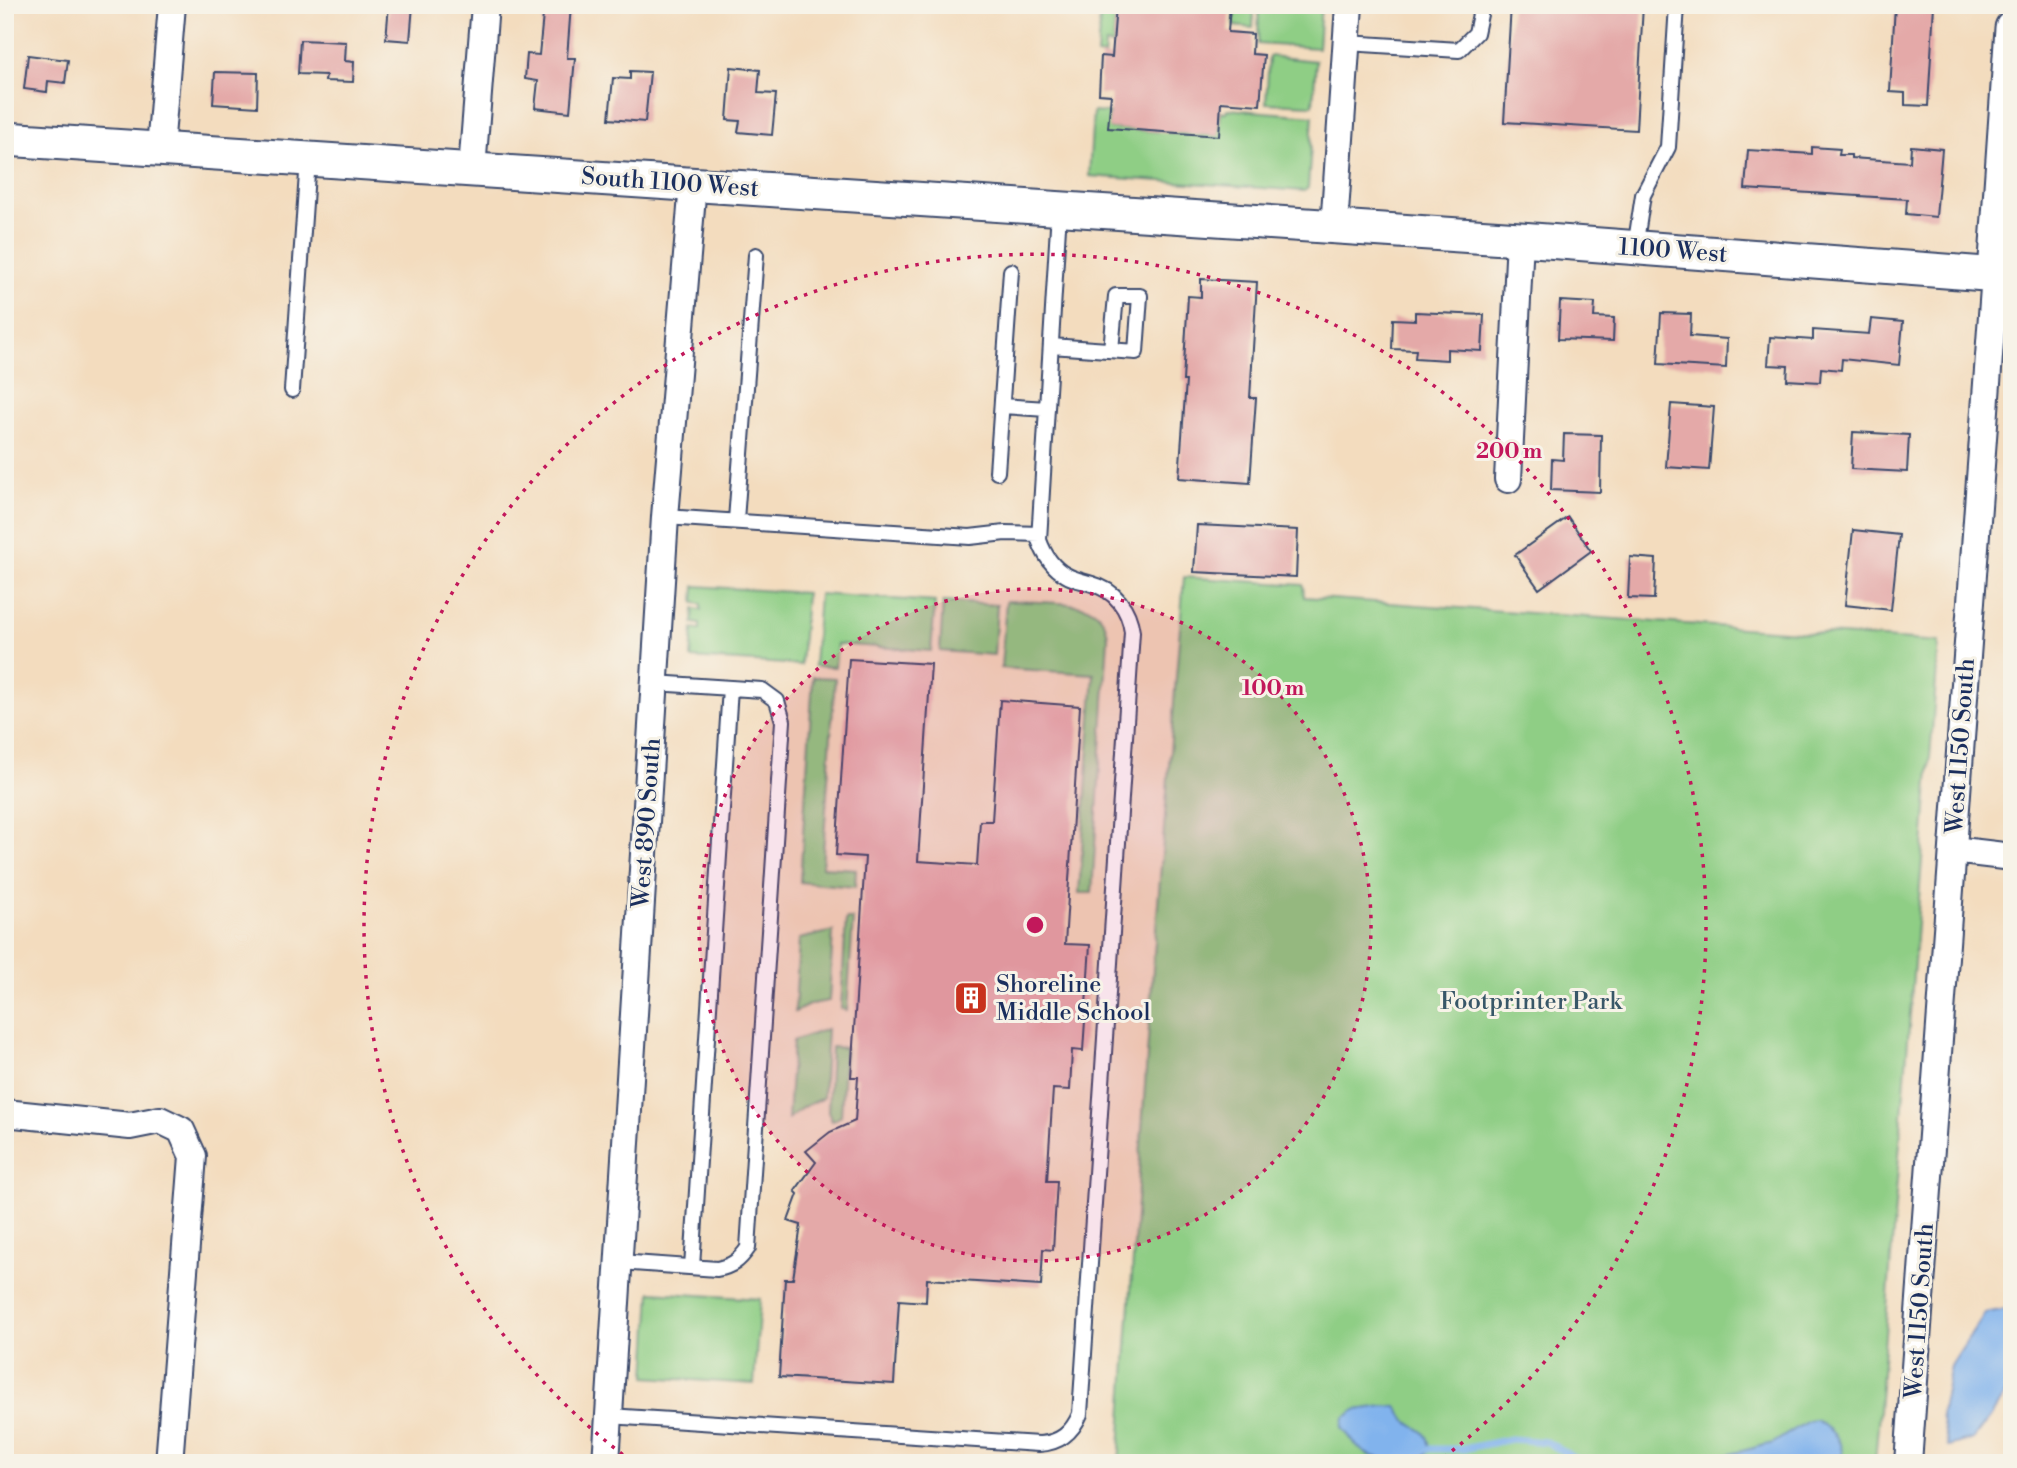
<svg xmlns="http://www.w3.org/2000/svg" width="2017" height="1468" viewBox="0 0 2017 1468" font-family="'Libre Bodoni',serif">
	<rect width="100%" height="100%" fill="#f7f3e8"/>
	<filter id="ink" filterUnits="userSpaceOnUse"><feTurbulence type="fractalNoise" baseFrequency=".0143" numOctaves="2"/><feDisplacementMap in="SourceGraphic" scale="14" xChannelSelector="R" yChannelSelector="G"/><feConvolveMatrix kernelMatrix="1 2 1 2 8 2 1 2 1" color-interpolation-filters="sRGB"/></filter>
	<filter id="wash" filterUnits="userSpaceOnUse"><feTurbulence type="fractalNoise" baseFrequency=".00686" numOctaves="4" result="noise"/><feDisplacementMap in="SourceGraphic" scale="28" xChannelSelector="R" yChannelSelector="G"/><feGaussianBlur stdDeviation="1.57" result="paint"/><feColorMatrix in="noise" values="0 0 0 0 0 0 0 0 0 0 0 0 0 0 0 0 0 1.4 0 .05"/><feComposite in="paint" operator="in"/></filter>
	<g filter="url(#wash)">
		<rect width="100%" height="100%" fill="#f3dcbe"/>
		<path fill="#8fce85" stroke="#557e72" stroke-width="2" d="M 1101,5 L 1116,6 L 1113,45 L 1105,44 L 1104,56 L 1097,55 Z
			M 1235,5 L 1254,5 L 1253,28 L 1234,26 Z
			M 1259,5 L 1321,5 L 1318,48 L 1258,44 Z
			M 1269,56 L 1316,61 L 1313,105 L 1266,103 Z
			M 1227,109 L 1313,116 L 1308,188 L 1304,191 L 1089,176 L 1093,112 L 1109,113 L 1109,128 L 1218,136 L 1221,112 L 1226,112 Z
			M 1184,577 L 1303,585 L 1304,597 L 1939,642 L 1875,1463 L 1119,1463 L 1154,954 Z
			M 695,586 L 806,593 L 801,665 L 691,658 L 693,629 L 700,630 L 700,624 L 693,623 L 694,609 L 701,610 L 701,604 L 694,603 Z
			M 819,594 L 935,602 L 931,651 L 837,644 L 835,667 L 814,666 Z
			M 1006,601 C 1026,602 1078,601 1093,610 C 1103,616 1107,626 1108,638 L 1092,893 L 1079,893 L 1094,674 L 1001,668 Z
			M 943,602 L 997,605 L 994,655 L 940,651 Z
			M 813,677 L 835,678 L 822,867 L 856,869 L 855,887 L 800,882 Z
			M 846,919 L 853,919 L 847,1010 L 841,1009 Z
			M 833,931 L 829,1001 L 811,1004 L 795,1012 L 799,939 Z
			M 827,1029 L 823,1098 L 803,1107 L 788,1119 L 793,1041 Z
			M 831,1047 L 845,1048 L 841,1116 L 832,1121 L 828,1112 Z
			M 651,1292 L 760,1299 L 754,1384 L 646,1377 Z"/>
		<path fill="#81b3ed" stroke="#4e71a6" stroke-width="2" d="M 2012,1308 L 2012,1383 L 1990,1418 L 1973,1439 L 1948,1446 L 1941,1415 L 1951,1366 L 1985,1313 Z
			M 1384,1406 L 1397,1407 C 1400,1411 1403,1417 1407,1421 C 1416,1429 1427,1430 1429,1443 C 1435,1468 1382,1460 1369,1455 C 1357,1450 1351,1437 1342,1428 L 1344,1418 L 1356,1410 Z
			M 1816,1420 C 1835,1432 1843,1440 1843,1463 L 1696,1463 L 1773,1443 L 1808,1421 Z"/>
		<g fill="none" stroke-linecap="round" stroke-linejoin="round">
			<path stroke="#81b3ed" stroke-width="7" d="M 1429,1449 L 1463,1449 L 1511,1439 L 1547,1442 L 1583,1463"/>
		</g>
		<g id="blocks">
			<path fill="#e4a9a8" d="M 389,5 L 413,5 L 410,41 L 386,39 Z
				M 544,5 L 571,5 L 567,58 L 575,58 L 570,112 L 535,108 L 538,81 L 525,79 L 527,54 L 539,55 Z
				M 1116,5 L 1230,5 L 1228,32 L 1253,34 L 1252,54 L 1264,55 L 1260,105 L 1221,102 L 1219,136 L 1108,128 L 1111,95 L 1099,94 L 1101,56 L 1112,57 Z
				M 1511,5 L 1643,5 L 1636,130 L 1504,122 Z
				M 1895,5 L 1934,5 L 1928,106 L 1905,105 L 1905,93 L 1890,92 Z
				M 300,40 L 346,42 L 345,61 L 354,62 L 353,82 L 325,81 L 326,75 L 298,74 Z
				M 28,55 L 68,60 L 65,83 L 48,81 L 47,92 L 24,89 Z
				M 731,67 L 760,70 L 758,93 L 776,94 L 772,135 L 738,132 L 740,121 L 727,120 Z
				M 630,71 L 650,72 L 645,122 L 609,119 L 613,78 L 630,79 Z
				M 215,72 L 258,73 L 257,107 L 213,104 Z
				M 1911,146 L 1942,149 L 1936,217 L 1906,214 L 1907,199 L 1745,189 L 1748,150 L 1812,154 L 1812,147 L 1840,149 L 1839,155 L 1851,155 L 1851,158 L 1910,162 Z
				M 1201,279 L 1257,282 L 1250,398 L 1256,398 L 1250,483 L 1179,478 L 1186,381 L 1183,381 L 1188,296 L 1201,297 Z
				M 1560,301 L 1595,303 L 1594,317 L 1614,318 L 1613,341 L 1558,339 Z
				M 1415,312 L 1484,315 L 1482,351 L 1447,349 L 1447,360 L 1415,358 L 1416,350 L 1392,349 L 1393,319 L 1415,320 Z
				M 1661,313 L 1691,314 L 1690,336 L 1727,339 L 1726,368 L 1658,364 Z
				M 1871,319 L 1903,322 L 1899,365 L 1842,359 L 1841,370 L 1821,368 L 1820,382 L 1787,380 L 1788,366 L 1768,365 L 1770,337 L 1813,340 L 1813,330 L 1869,334 Z
				M 1671,404 L 1714,407 L 1709,470 L 1666,467 Z
				M 1853,432 L 1909,435 L 1907,472 L 1851,469 Z
				M 1564,434 L 1601,435 L 1600,492 L 1551,490 L 1552,459 L 1563,460 Z
				M 1568,517 L 1591,551 L 1539,589 L 1515,555 Z
				M 1197,525 L 1298,530 L 1296,577 L 1194,572 Z
				M 1853,530 L 1899,535 L 1891,610 L 1845,605 Z
				M 1630,557 L 1656,559 L 1654,599 L 1628,598 Z
				M 849,659 L 931,664 L 918,861 L 977,865 L 980,821 L 992,821 L 1000,700 L 1080,706 L 1065,944 L 1090,945 L 1083,1051 L 1072,1050 L 1070,1090 L 1053,1089 L 1047,1181 L 1057,1181 L 1053,1250 L 1043,1249 L 1041,1286 L 927,1279 L 926,1302 L 899,1300 L 894,1384 L 779,1377 L 785,1279 L 793,1279 L 801,1225 L 788,1221 L 798,1194 L 795,1191 L 816,1162 L 806,1151 L 830,1132 L 855,1121 L 858,1077 L 851,1077 L 865,857 L 836,855 Z"/>
		</g>
	</g>
	<g filter="url(#ink)">
		<use href="#blocks" fill-opacity="0" stroke="#3b496c" stroke-width="2"/>
		<g fill="none" stroke-linecap="round" stroke-linejoin="round">
			<g stroke="#3b496c" stroke-width="18">
				<path id="service" d="M 1347,43 L 1459,50 L 1476,33 L 1482,5
					M 1635,248 L 1643,195 L 1668,147 L 1677,5
					M 1051,346 L 1136,352 L 1140,296 L 1116,296 L 1111,350
					M 292,390 L 308,159
					M 1002,406 L 1047,409
					M 997,472 L 1011,271
					M 665,517 L 970,537 L 1005,533 L 1039,534
					M 736,520 L 756,255
					M 619,1262 L 717,1269 C 732,1266 739,1261 748,1248 L 783,721 L 777,701 L 762,690 L 654,683
					M 692,1267 L 730,688
					M 609,1416 L 1039,1444 C 1060,1443 1072,1433 1080,1414 L 1132,632 C 1129,609 1115,590 1092,584 C 1083,581 1074,580 1066,575 C 1053,568 1044,554 1039,540 L 1059,210"/>
			</g>
			<g stroke="#3b496c" stroke-width="30">
				<path id="minor" d="M 160,149 L 172,5
					M 472,169 L 485,5
					M 1334,228 L 1349,5
					M 1508,479 L 1520,239
					M 1953,850 L 2012,857
					M 5,1113 L 130,1126 L 160,1120 L 181,1130 L 191,1152 L 193,1156 L 169,1463
					M 606,1463 L 665,517 L 693,184
					M 1908,1463 L 1995,274"/>
			</g>
			<g stroke="#3b496c" stroke-width="37">
				<path id="tertiary" d="M 5,139 L 1520,239 L 2012,276
					M 1995,274 L 2012,28"/>
			</g>
			<use href="#service" stroke="#fff" stroke-width="14"/>
			<use href="#minor" stroke="#fff" stroke-width="26"/>
			<use href="#tertiary" stroke="#fff" stroke-width="33"/>
		</g>
	</g>
	<circle cx="1035" cy="925" r="336" fill="#c2185b" fill-opacity=".12"/>
	<g fill="none" stroke="#c2185b" stroke-width="3.5" stroke-dasharray="3.5 7">
		<circle cx="1035" cy="925" r="336"/>
		<path d="M631 1461A671 671 0 1 1 1439 1461"/>
	</g>
	<defs>
		<g id="building-square" transform="scale(1.75)"><rect x="-9" y="-9" width="18" height="18" rx="4" fill="#c8321e" stroke="#f7f3e8"/><path d="M-4-6H4V6H1V3H-1V6H-4ZM-2.5-4.3h1.7v1.8h-1.7ZM.8-4.3h1.7v1.8H.8ZM-2.5-1h1.7V.8h-1.7ZM.8-1h1.7V.8H.8Z" fill="#fff"/></g>
	</defs>
	<g fill-rule="evenodd">
		<use href="#building-square" x="971" y="998"/>
	</g>
	<g text-anchor="middle" stroke-width="6" stroke-linejoin="round" paint-order="stroke">
		<g font-size="24" fill="#1b2f5e" stroke="#f7f3e8">
			<text transform="translate(670 182) rotate(4)" y="8">South 1100 West</text>
			<text transform="translate(1673 250) rotate(4)" y="8">1100 West</text>
			<text transform="translate(1960 746) rotate(-86)" y="8">West 1150 South</text>
			<text transform="translate(646 823) rotate(-86)" y="8">West 890 South</text>
			<text transform="translate(1919 1311) rotate(-86)" y="8">West 1150 South</text>
		</g>
		<g font-size="24" fill="#1b2f5e" stroke="#f7f3e8" text-anchor="start">
			<text x="996" y="992">Shoreline<tspan x="996" dy="28">Middle School</tspan></text>
		</g>
		<g font-size="24" fill="#385768" stroke="#f7f3e8">
			<text x="1531" y="1009">Footprinter Park</text>
		</g>
	</g>
	<circle cx="1035" cy="925" r="10" fill="#c2185b" stroke="#f7f3e8" stroke-width="3.5"/>
	<g font-size="21" text-anchor="middle" font-weight="bold" fill="#c2185b" stroke="#f7f3e8" stroke-width="6" stroke-linejoin="round" paint-order="stroke">
		<text x="1509" y="458">200 m</text>
		<text x="1273" y="695">100 m</text>
	</g>
	<rect width="2017" height="1468" fill="none" stroke="#f7f3e8" stroke-width="28"/>
</svg>
